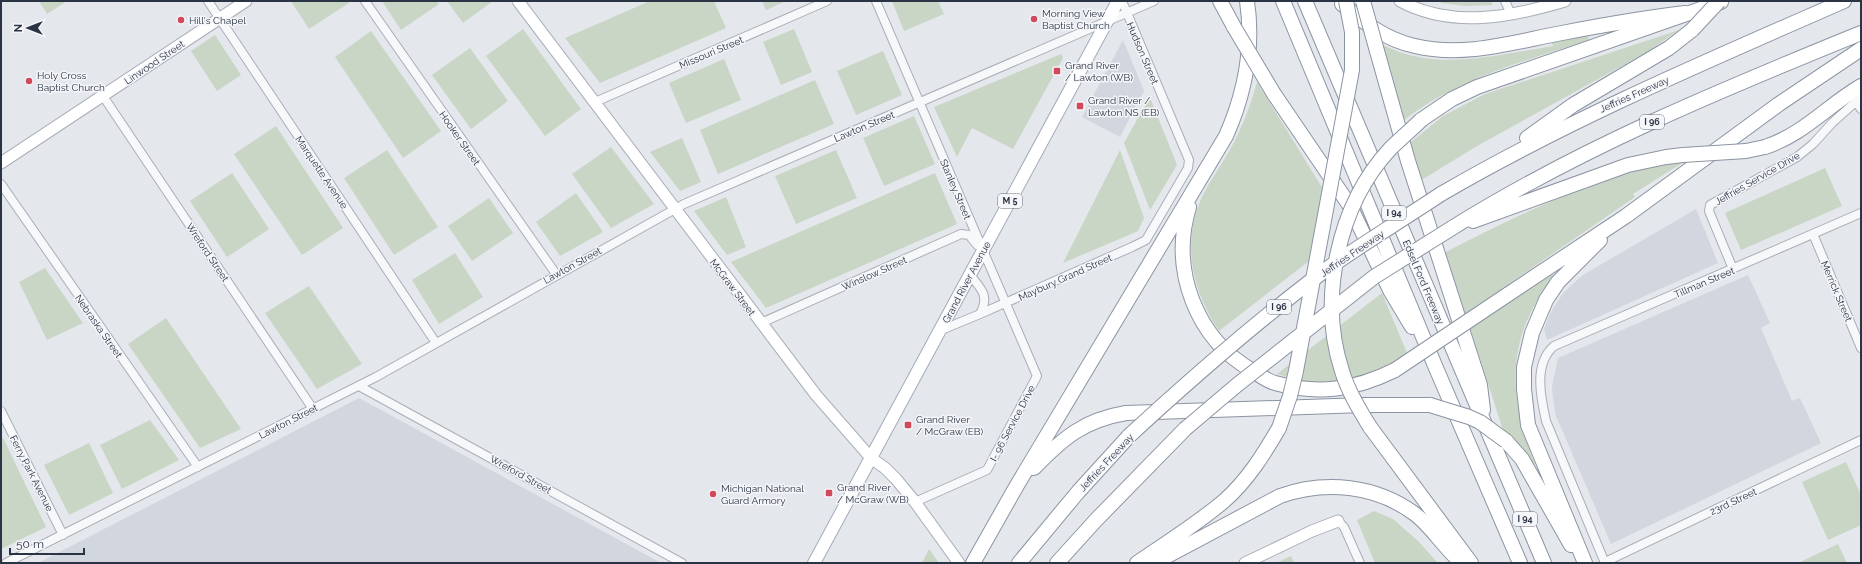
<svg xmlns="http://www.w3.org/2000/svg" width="1862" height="564" viewBox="0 0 1862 564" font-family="Raleway,sans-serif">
	<rect width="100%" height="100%" fill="#e4e7ec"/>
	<path fill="#d2d6de" d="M 1123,40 L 1144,91 L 1120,137 L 1082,117 Z
		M 1696,209 L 1718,263 L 1547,340 L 1544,329 L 1551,312 L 1563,293 L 1583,275 Z
		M 1748,275 L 1770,323 L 1761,328 L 1792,401 L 1800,398 L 1821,443 L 1611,544 L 1556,416 L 1553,399 L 1552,386 L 1558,358 Z
		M 359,398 L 661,563 L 38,563 Z"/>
	<path fill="#c9d6c5" d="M 39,1 L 67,1 L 47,14 Z
		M 291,1 L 347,1 L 349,3 L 309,29 Z
		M 382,1 L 436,1 L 439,4 L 401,30 Z
		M 447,1 L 493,1 L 463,23 Z
		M 650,1 L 714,1 L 726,28 L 600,83 L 565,38 Z
		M 762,1 L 786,1 L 766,10 Z
		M 892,1 L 938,1 L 944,14 L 904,31 Z
		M 1440,1 L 1491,1 L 1493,5 L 1465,6 L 1441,3 Z
		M 523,29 L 581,109 L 545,136 L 486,56 Z
		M 794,29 L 812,72 L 781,85 L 763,42 Z
		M 1679,30 L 1647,52 L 1477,146 L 1420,181 L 1410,143 L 1443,116 L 1485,94 Z
		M 371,31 L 441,131 L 403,158 L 335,57 Z
		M 215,35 L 241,75 L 217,91 L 191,51 Z
		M 1588,35 L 1589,40 C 1525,61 1457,78 1403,121 L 1381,44 C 1436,73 1495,55 1553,46 L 1552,43 Z
		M 470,48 L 508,101 L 471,129 L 432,75 Z
		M 883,51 L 902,95 L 856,115 L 837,71 Z
		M 1061,54 L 1063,58 L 1013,149 L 972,128 L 957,157 L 934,107 Z
		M 724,59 L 741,100 L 686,123 L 669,83 Z
		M 815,80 L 834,124 L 718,174 L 700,130 Z
		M 1257,82 L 1323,189 L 1309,261 L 1219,331 C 1194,294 1182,248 1199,204 C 1206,186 1219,169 1228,153 C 1241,131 1250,107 1257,82 Z
		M 1151,100 L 1177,165 L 1150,210 L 1124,143 L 1147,102 Z
		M 914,116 L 935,164 L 884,186 L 863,138 Z
		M 276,126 L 343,228 L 302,255 L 234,154 Z
		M 682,138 L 701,182 L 680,191 L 650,152 Z
		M 611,147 L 654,204 L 611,228 L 572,174 Z
		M 387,150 L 438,227 L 394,255 L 344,178 Z
		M 836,150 L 857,198 L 796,224 L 775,176 Z
		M 1120,150 L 1144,218 L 1138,231 L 1063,263 Z
		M 1682,163 L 1633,194 L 1635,197 L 1465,314 L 1444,253 C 1485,232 1525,212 1568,194 C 1607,177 1639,164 1682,163 Z
		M 1825,168 L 1842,206 L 1741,250 L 1725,213 Z
		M 232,173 L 269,229 L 227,257 L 190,201 Z
		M 935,173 L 957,224 L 766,308 L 731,262 Z
		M 576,193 L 603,232 L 560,256 L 536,222 Z
		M 726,197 L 746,247 L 727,255 L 694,211 Z
		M 489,198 L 513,233 L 472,261 L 448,226 Z
		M 455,253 L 483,297 L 439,324 L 412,280 Z
		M 45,268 L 83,323 L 47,340 L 19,282 Z
		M 1551,272 L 1553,276 C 1546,287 1538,298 1532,310 C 1506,360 1514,413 1535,464 L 1532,464 L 1511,436 L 1503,430 L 1470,328 Z
		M 309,286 L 362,364 L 317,389 L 265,313 Z
		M 1382,293 L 1407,353 C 1380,371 1347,384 1313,382 C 1301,382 1289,377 1277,374 Z
		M 166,318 L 241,429 L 200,448 L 128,344 Z
		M 150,420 L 179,460 L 122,489 L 100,445 Z
		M 3,438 L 46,527 L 1,549 L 1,439 Z
		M 89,443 L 113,493 L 69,515 L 44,465 Z
		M 1846,462 L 1861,495 L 1861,525 L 1828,540 L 1802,482 Z
		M 1374,511 L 1393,519 L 1418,541 L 1438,563 L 1375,563 L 1357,520 Z
		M 1838,544 L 1847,563 L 1798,563 Z
		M 929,549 L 939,563 L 922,563 Z
		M 1291,556 L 1294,563 L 1276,563 Z"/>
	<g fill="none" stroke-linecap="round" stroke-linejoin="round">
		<g stroke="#a9aeb7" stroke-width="10">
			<path id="street" d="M 208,1 L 436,343
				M 365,1 L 556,274
				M 876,1 L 1037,376 L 987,470 L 915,502
				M 1505,1 L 1511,14
				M 103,96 L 313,409
				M 595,102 L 827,1
				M 1856,102 L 1861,109
				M 1,184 L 198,467
				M 1813,234 L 1861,348
				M 1733,269 L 1709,211 L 1710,205 L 1797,157 L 1813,144 L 1832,123 L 1861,97
				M 980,314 L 1132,247 L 1146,240 L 1188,168 L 1189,160 L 1122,1
				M 761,323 L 961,234 L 969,235 L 977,245
				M 939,331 L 980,314 C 990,295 981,289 970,275
				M 359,386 L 682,563
				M 1,411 L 63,535
				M 1338,521 L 1344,527 L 1360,563
				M 1605,562 L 1861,440
				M 6,563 L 376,377 L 684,204 L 1154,1
				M 1605,563 L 1546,421 C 1541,398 1533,364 1554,346 L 1861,213"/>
		</g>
		<g stroke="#a9aeb7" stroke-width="13">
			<path id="secondary" d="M 518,1 L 816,395 L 871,458 L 885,468 L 896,479 L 915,502 L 959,563
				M 1400,1 C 1452,29 1511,17 1565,1
				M 1,163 L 246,1
				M 1245,563 L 1312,531 L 1338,521"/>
		</g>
		<g stroke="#a3abb8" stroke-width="14">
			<path id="primary" d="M 814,563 L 1118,1"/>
		</g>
		<g stroke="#8b94a3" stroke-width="16">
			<path id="highway" d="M 1220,1 L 1234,27
				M 1283,1 L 1436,368 L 1520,563
				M 1305,1 L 1544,563
				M 1342,4 C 1363,22 1386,40 1415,46 C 1464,58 1514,42 1562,33 C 1603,25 1644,18 1685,13
				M 1377,51 L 1408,161 L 1480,385 L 1483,410
				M 1274,94 L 1350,206 L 1391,292 L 1412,327
				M 1421,120 L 1452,99 L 1477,87 L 1721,2
				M 1527,138 L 1573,105 L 1669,48 L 1692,30
				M 1765,147 C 1804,134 1827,106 1861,86
				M 1441,194 C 1570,119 1707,61 1844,1
				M 1189,207 C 1170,270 1196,339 1253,371 C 1260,375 1267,381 1275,383 C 1318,395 1355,390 1395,370
				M 1473,221 L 1628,165 L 1666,157 L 1683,155
				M 1452,228 C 1580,148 1721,90 1861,33
				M 1507,295 L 1626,216 L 1779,104 L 1861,49
				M 1370,427 L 1471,563
				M 1506,441 L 1522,459 L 1571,545
				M 1034,468 C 1063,438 1084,420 1126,413 L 1364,405 L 1430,405
				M 973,563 L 1016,487 L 1226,136 C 1245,93 1254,48 1247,1
				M 1019,563 L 1078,492 L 1129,436
				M 1057,563 L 1096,520 L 1185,429
				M 1137,563 C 1166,543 1197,524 1224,501 C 1247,481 1264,454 1279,428
				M 1154,563 L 1280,496 C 1325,480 1376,485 1415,514 C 1433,528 1445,549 1462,563
				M 1585,563 L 1528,425 L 1524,389 L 1524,367 L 1532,333 L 1546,300 L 1558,282 L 1600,240"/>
		</g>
		<use href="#street" stroke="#f7f8fa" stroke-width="8"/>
		<use href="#secondary" stroke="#fff" stroke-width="11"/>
		<use href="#primary" stroke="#fff" stroke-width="12"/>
		<use href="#highway" stroke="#fff" stroke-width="14"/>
		<g stroke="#8b94a3" stroke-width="16" stroke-linecap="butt">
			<path id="highway-bridge" d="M 1363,1 L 1377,51
				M 1234,27 L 1274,94
				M 1692,30 L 1719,1
				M 1683,155 L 1746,151 L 1765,147
				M 1395,370 L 1507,295
				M 1430,405 L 1469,417 L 1480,422 L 1506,441
				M 1370,427 C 1359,409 1348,391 1342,371 C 1318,298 1338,205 1390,149 C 1400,139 1411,130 1421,120
				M 1279,428 L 1290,396 L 1296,371 L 1352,70 L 1352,32 L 1346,1
				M 1185,429 L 1237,385 L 1374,277 L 1452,228
				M 1129,436 C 1192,378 1256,322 1324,271 C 1362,244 1402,220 1441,194"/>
		</g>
		<use href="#highway-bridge" stroke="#fff" stroke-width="14"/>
	</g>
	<g fill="#d1495b" stroke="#f4f6f9" stroke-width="1.5">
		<circle cx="1034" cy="19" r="4"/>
		<circle cx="181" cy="20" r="4"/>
		<rect x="1053" y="67" width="8" height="8" rx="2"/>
		<circle cx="29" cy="81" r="4"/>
		<rect x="1076" y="102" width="8" height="8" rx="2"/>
		<rect x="904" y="421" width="8" height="8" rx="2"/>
		<rect x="825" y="489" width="8" height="8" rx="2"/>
		<circle cx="713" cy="494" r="4"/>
	</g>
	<g text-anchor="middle" stroke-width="3" stroke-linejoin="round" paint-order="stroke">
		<g fill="#f4f6f9" stroke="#676e7b" stroke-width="1">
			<rect x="1640" y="115" width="24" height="14" rx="3"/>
			<rect x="998" y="194" width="24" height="14" rx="3"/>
			<rect x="1382" y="206" width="24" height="14" rx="3"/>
			<rect x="1267" y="300" width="24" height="14" rx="3"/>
			<rect x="1513" y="512" width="24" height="14" rx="3"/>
		</g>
		<g font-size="9" font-weight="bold" fill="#2b3445">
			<text x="1652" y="125">I 96</text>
			<text x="1010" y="204">M 5</text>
			<text x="1394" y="216">I 94</text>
			<text x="1279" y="310">I 96</text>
			<text x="1525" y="522">I 94</text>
		</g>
		<g font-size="10" fill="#2b3445" stroke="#f4f6f9" text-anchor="start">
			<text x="1042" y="17">Morning View<tspan x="1042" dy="12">Baptist Church</tspan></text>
			<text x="189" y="24">Hill's Chapel</text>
			<text x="1065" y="69">Grand River<tspan x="1065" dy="12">/ Lawton (WB)</tspan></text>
			<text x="37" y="79">Holy Cross<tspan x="37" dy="12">Baptist Church</tspan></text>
			<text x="1088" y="104">Grand River /<tspan x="1088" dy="12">Lawton NS (EB)</tspan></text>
			<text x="916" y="423">Grand River<tspan x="916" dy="12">/ McGraw (EB)</tspan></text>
			<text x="837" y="491">Grand River<tspan x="837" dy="12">/ McGraw (WB)</tspan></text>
			<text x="721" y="492">Michigan National<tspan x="721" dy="12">Guard Armory</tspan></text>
		</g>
		<g font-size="10" fill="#2b3445" stroke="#f4f6f9">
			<text transform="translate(711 52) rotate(-23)" y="4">Missouri Street</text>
			<text transform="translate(1143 53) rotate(67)" y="4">Hudson Street</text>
			<text transform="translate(154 62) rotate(-34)" y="4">Linwood Street</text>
			<text transform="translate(1634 94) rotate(-24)" y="4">Jeffries Freeway</text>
			<text transform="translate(864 126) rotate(-23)" y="4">Lawton Street</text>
			<text transform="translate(460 138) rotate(55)" y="4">Hooker Street</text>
			<text transform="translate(322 172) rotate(56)" y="4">Marquette Avenue</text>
			<text transform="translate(1757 178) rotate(-30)" y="4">Jeffries Service Drive</text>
			<text transform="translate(956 189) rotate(67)" y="4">Stanley Street</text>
			<text transform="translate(208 252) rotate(56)" y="4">Wreford Street</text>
			<text transform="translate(1352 253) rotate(-34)" y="4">Jeffries Freeway</text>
			<text transform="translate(572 265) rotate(-29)" y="4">Lawton Street</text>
			<text transform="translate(874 273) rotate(-24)" y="4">Winslow Street</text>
			<text transform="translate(1065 277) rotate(-24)" y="4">Maybury Grand Street</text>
			<text transform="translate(966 282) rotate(-62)" y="4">Grand River Avenue</text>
			<text transform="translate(1424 282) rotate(67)" y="4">Edsel Ford Freeway</text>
			<text transform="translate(1704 282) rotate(-23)" y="4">Tillman Street</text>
			<text transform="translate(733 287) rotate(53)" y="4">McGraw Street</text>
			<text transform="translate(1837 291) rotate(67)" y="4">Merrick Street</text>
			<text transform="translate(99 326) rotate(55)" y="4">Nebraska Street</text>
			<text transform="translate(288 421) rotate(-27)" y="4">Lawton Street</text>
			<text transform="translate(1012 423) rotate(-62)" y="4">I- 96 Service Drive</text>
			<text transform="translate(1106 462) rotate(-47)" y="4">Jeffries Freeway</text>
			<text transform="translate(32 473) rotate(63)" y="4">Ferry Park Avenue</text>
			<text transform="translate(521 474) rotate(29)" y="4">Wreford Street</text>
			<text transform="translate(1733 501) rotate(-25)" y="4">23rd Street</text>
		</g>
	</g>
	<rect width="1862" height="564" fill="none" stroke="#2b3445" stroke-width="4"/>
	<g transform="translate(28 28) rotate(270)" stroke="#f4f6f9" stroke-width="3" paint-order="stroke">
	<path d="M0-3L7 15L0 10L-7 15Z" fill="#2b3445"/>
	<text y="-6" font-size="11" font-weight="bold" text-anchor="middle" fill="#2b3445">N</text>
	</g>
	<path d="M10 548v6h74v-6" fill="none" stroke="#2b3445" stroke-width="2"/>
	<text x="16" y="548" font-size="12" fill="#2b3445" stroke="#f4f6f9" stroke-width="3" paint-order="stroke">50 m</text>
</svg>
